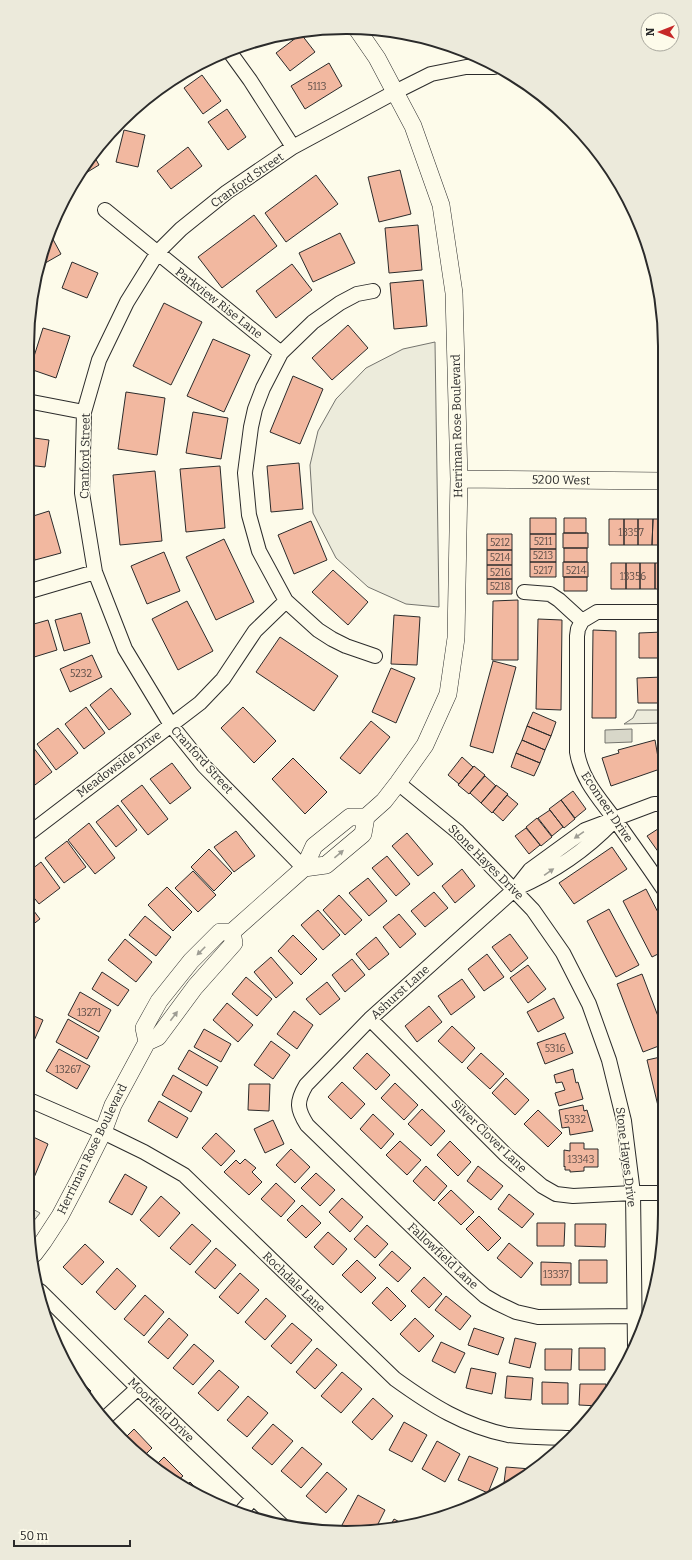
<svg xmlns="http://www.w3.org/2000/svg" width="692" height="1560" viewBox="0 0 692 1560" font-family="Bitter,serif">
	<rect width="100%" height="100%" fill="#fdfbea"/>
	<path fill="#ecebdb" stroke="#74746e" d="M 435,342 L 439,607 L 406,604 L 368,587 L 336,558 L 313,513 L 310,465 L 318,431 L 336,399 L 366,368 L 403,349 Z
		M 637,710 L 663,710 L 664,723 L 624,724 L 633,718 Z
		M 27,1206 L 40,1213 L 29,1227 Z"/>
	<path fill="#d8d7c9" stroke="#74746e" d="M 632,729 L 632,742 L 605,743 L 605,730 Z"/>
	<path fill="#f2b8a0" stroke="#2b2b2b" d="M 301,34 L 315,52 L 290,71 L 276,53 Z
		M 274,36 L 266,42 L 263,38 L 264,38 Z
		M 329,63 L 342,86 L 305,109 L 291,86 Z
		M 194,67 L 196,69 L 178,83 L 175,79 Z
		M 202,75 L 221,101 L 203,114 L 184,88 Z
		M 227,109 L 246,137 L 228,150 L 208,122 Z
		M 124,130 L 145,135 L 138,167 L 116,162 Z
		M 188,147 L 202,166 L 171,189 L 157,171 Z
		M 93,154 L 99,165 L 76,179 L 76,178 Z
		M 400,170 L 411,214 L 379,222 L 368,177 Z
		M 316,175 L 338,204 L 286,242 L 265,213 Z
		M 254,215 L 277,246 L 222,288 L 198,257 Z
		M 418,225 L 422,270 L 389,273 L 385,228 Z
		M 49,232 L 61,254 L 40,266 L 44,243 Z
		M 340,233 L 355,263 L 313,282 L 299,253 Z
		M 72,262 L 98,273 L 87,298 L 62,288 Z
		M 292,264 L 312,290 L 276,318 L 256,291 Z
		M 423,280 L 427,326 L 394,329 L 390,283 Z
		M 164,303 L 202,322 L 171,385 L 133,366 Z
		M 348,325 L 368,348 L 332,380 L 312,358 Z
		M 43,328 L 70,336 L 56,378 L 30,369 Z
		M 213,339 L 250,355 L 224,412 L 187,396 Z
		M 28,340 L 33,342 L 27,359 L 27,346 Z
		M 293,376 L 323,389 L 300,444 L 270,432 Z
		M 126,392 L 165,398 L 157,455 L 118,449 Z
		M 193,412 L 228,418 L 221,459 L 186,453 Z
		M 27,437 L 49,440 L 45,467 L 27,465 Z
		M 299,463 L 303,509 L 271,512 L 267,466 Z
		M 220,466 L 225,528 L 186,532 L 180,469 Z
		M 155,471 L 162,541 L 120,545 L 113,475 Z
		M 49,511 L 61,553 L 35,560 L 27,531 L 27,518 Z
		M 530,518 L 556,518 L 556,534 L 530,534 Z
		M 564,518 L 586,518 L 586,533 L 564,533 Z
		M 609,519 L 624,519 L 624,545 L 609,545 Z
		M 624,519 L 638,519 L 638,545 L 624,545 Z
		M 638,519 L 653,519 L 652,545 L 638,545 Z
		M 653,519 L 663,519 L 663,545 L 652,545 Z
		M 311,521 L 327,560 L 294,574 L 278,535 Z
		M 563,533 L 588,533 L 588,548 L 563,548 Z
		M 487,534 L 512,534 L 512,550 L 487,550 Z
		M 530,534 L 556,534 L 556,549 L 530,549 Z
		M 224,539 L 254,602 L 216,620 L 186,557 Z
		M 564,548 L 587,548 L 587,562 L 564,562 Z
		M 530,549 L 556,549 L 556,562 L 530,562 Z
		M 487,550 L 512,550 L 512,565 L 487,565 Z
		M 164,552 L 180,591 L 147,604 L 131,566 Z
		M 530,562 L 556,562 L 556,577 L 530,577 Z
		M 563,562 L 588,562 L 588,577 L 563,577 Z
		M 611,563 L 626,563 L 626,589 L 611,589 Z
		M 626,563 L 640,563 L 640,589 L 626,589 Z
		M 640,563 L 655,563 L 655,589 L 640,589 Z
		M 655,563 L 663,563 L 663,589 L 655,589 Z
		M 487,565 L 512,565 L 512,579 L 487,579 Z
		M 333,570 L 368,602 L 348,625 L 312,592 Z
		M 564,577 L 587,577 L 587,591 L 564,591 Z
		M 487,579 L 512,579 L 512,594 L 487,594 Z
		M 518,600 L 518,660 L 492,660 L 493,601 Z
		M 187,601 L 213,651 L 178,670 L 152,619 Z
		M 81,613 L 90,643 L 64,651 L 55,620 Z
		M 394,615 L 420,617 L 417,665 L 391,664 Z
		M 538,619 L 562,620 L 561,710 L 536,709 Z
		M 48,620 L 57,650 L 31,658 L 27,645 L 27,626 Z
		M 593,630 L 616,631 L 616,718 L 592,718 Z
		M 663,632 L 663,658 L 639,658 L 639,633 Z
		M 280,637 L 338,676 L 314,711 L 256,672 Z
		M 92,655 L 102,677 L 70,692 L 60,669 Z
		M 493,661 L 516,667 L 493,753 L 470,746 Z
		M 391,668 L 415,678 L 396,723 L 372,712 Z
		M 663,677 L 663,703 L 638,703 L 637,678 Z
		M 111,688 L 131,714 L 109,730 L 90,705 Z
		M 86,707 L 105,733 L 84,749 L 65,724 Z
		M 243,707 L 276,741 L 254,763 L 221,728 Z
		M 533,712 L 556,722 L 551,736 L 527,726 Z
		M 371,721 L 390,737 L 360,774 L 340,758 Z
		M 527,726 L 551,736 L 545,750 L 522,740 Z
		M 58,728 L 78,753 L 56,770 L 37,744 Z
		M 522,740 L 545,750 L 540,763 L 516,753 Z
		M 655,740 L 660,769 L 611,786 L 602,758 L 619,753 L 618,750 Z
		M 33,747 L 52,772 L 31,788 L 27,783 L 27,751 Z
		M 516,753 L 540,763 L 534,776 L 511,767 Z
		M 462,757 L 473,767 L 459,784 L 448,775 Z
		M 293,758 L 327,792 L 305,814 L 272,779 Z
		M 172,763 L 191,788 L 170,804 L 150,779 Z
		M 474,766 L 485,775 L 469,794 L 458,785 Z
		M 485,776 L 496,786 L 481,803 L 470,793 Z
		M 142,785 L 168,819 L 148,835 L 121,801 Z
		M 496,785 L 508,794 L 492,813 L 481,803 Z
		M 573,791 L 586,809 L 575,818 L 561,800 Z
		M 507,795 L 518,804 L 503,821 L 493,812 Z
		M 561,800 L 575,819 L 564,828 L 549,809 Z
		M 118,805 L 137,830 L 116,847 L 96,822 Z
		M 550,810 L 563,827 L 552,836 L 538,818 Z
		M 537,818 L 552,837 L 541,846 L 526,827 Z
		M 89,823 L 115,858 L 95,874 L 68,840 Z
		M 664,825 L 664,860 L 647,836 Z
		M 526,828 L 540,845 L 529,854 L 515,836 Z
		M 236,831 L 255,856 L 234,872 L 214,847 Z
		M 407,833 L 433,864 L 418,876 L 392,846 Z
		M 67,841 L 86,867 L 64,883 L 45,858 Z
		M 612,847 L 627,869 L 574,904 L 559,883 Z
		M 209,849 L 232,873 L 214,891 L 191,867 Z
		M 387,856 L 410,884 L 396,896 L 372,868 Z
		M 41,862 L 60,888 L 39,904 L 27,889 L 27,873 Z
		M 462,869 L 475,886 L 455,903 L 442,886 Z
		M 193,871 L 216,895 L 198,912 L 175,888 Z
		M 368,878 L 387,901 L 369,916 L 349,893 Z
		M 167,887 L 192,912 L 173,931 L 148,905 Z
		M 646,889 L 664,924 L 664,951 L 652,957 L 623,901 Z
		M 434,892 L 448,908 L 425,927 L 411,911 Z
		M 339,895 L 362,920 L 345,935 L 323,910 Z
		M 27,902 L 40,919 L 27,929 Z
		M 609,909 L 639,965 L 616,977 L 587,921 Z
		M 318,910 L 340,935 L 323,950 L 301,925 Z
		M 399,914 L 416,934 L 400,948 L 383,927 Z
		M 145,916 L 171,937 L 156,956 L 129,935 Z
		M 510,934 L 528,958 L 511,972 L 492,947 Z
		M 293,935 L 317,959 L 301,975 L 278,951 Z
		M 376,937 L 389,954 L 369,970 L 356,954 Z
		M 125,939 L 152,962 L 136,982 L 108,960 Z
		M 487,954 L 504,977 L 484,991 L 468,969 Z
		M 271,957 L 293,983 L 276,998 L 254,972 Z
		M 352,959 L 365,975 L 345,992 L 332,975 Z
		M 528,965 L 546,989 L 528,1003 L 510,978 Z
		M 664,965 L 664,985 L 658,968 Z
		M 102,972 L 129,990 L 118,1006 L 92,989 Z
		M 642,974 L 664,1032 L 664,1044 L 643,1052 L 617,984 Z
		M 246,977 L 272,999 L 257,1016 L 232,994 Z
		M 462,979 L 475,997 L 451,1015 L 438,996 Z
		M 327,982 L 340,999 L 320,1015 L 306,999 Z
		M 80,992 L 111,1010 L 99,1032 L 68,1015 Z
		M 554,998 L 564,1018 L 538,1032 L 527,1012 Z
		M 227,1003 L 253,1025 L 238,1042 L 213,1020 Z
		M 429,1006 L 442,1022 L 417,1042 L 405,1026 Z
		M 294,1011 L 313,1025 L 297,1049 L 277,1034 Z
		M 27,1013 L 43,1020 L 27,1057 Z
		M 68,1019 L 99,1037 L 87,1059 L 56,1042 Z
		M 452,1026 L 475,1048 L 462,1063 L 438,1041 Z
		M 204,1029 L 231,1044 L 221,1062 L 194,1047 Z
		M 565,1033 L 573,1053 L 545,1064 L 537,1043 Z
		M 271,1041 L 290,1055 L 273,1079 L 254,1065 Z
		M 59,1049 L 90,1066 L 77,1089 L 46,1071 Z
		M 189,1050 L 218,1067 L 207,1086 L 178,1069 Z
		M 367,1053 L 390,1075 L 376,1090 L 353,1068 Z
		M 481,1053 L 504,1074 L 490,1089 L 467,1068 Z
		M 665,1056 L 665,1131 L 664,1131 L 647,1060 Z
		M 573,1069 L 576,1083 L 578,1082 L 583,1099 L 559,1106 L 555,1093 L 565,1090 L 562,1082 L 556,1083 L 554,1075 Z
		M 173,1075 L 202,1092 L 191,1112 L 162,1095 Z
		M 506,1078 L 529,1100 L 515,1115 L 492,1093 Z
		M 342,1082 L 365,1104 L 351,1119 L 328,1097 Z
		M 395,1083 L 418,1105 L 404,1120 L 381,1098 Z
		M 249,1084 L 270,1084 L 269,1111 L 248,1110 Z
		M 159,1101 L 188,1118 L 177,1138 L 148,1121 Z
		M 583,1105 L 584,1111 L 587,1110 L 593,1131 L 570,1135 L 569,1127 L 562,1128 L 559,1110 Z
		M 422,1109 L 445,1131 L 431,1146 L 408,1124 Z
		M 538,1110 L 562,1133 L 548,1147 L 524,1124 Z
		M 373,1114 L 394,1134 L 381,1149 L 360,1129 Z
		M 273,1120 L 284,1144 L 265,1153 L 254,1129 Z
		M 216,1133 L 235,1151 L 221,1166 L 202,1148 Z
		M 29,1135 L 48,1144 L 28,1192 L 27,1138 Z
		M 400,1141 L 421,1160 L 407,1175 L 386,1155 Z
		M 450,1141 L 471,1162 L 458,1176 L 437,1155 Z
		M 570,1143 L 584,1143 L 584,1149 L 598,1149 L 598,1167 L 584,1167 L 584,1171 L 570,1172 L 570,1170 L 565,1170 L 565,1166 L 564,1167 L 564,1150 L 570,1151 Z
		M 291,1149 L 310,1167 L 295,1183 L 276,1165 Z
		M 245,1159 L 256,1168 L 252,1172 L 262,1182 L 249,1195 L 224,1172 L 236,1160 L 240,1164 Z
		M 426,1166 L 447,1186 L 434,1201 L 413,1181 Z
		M 478,1166 L 503,1186 L 491,1200 L 467,1181 Z
		M 316,1173 L 335,1190 L 320,1206 L 301,1188 Z
		M 125,1174 L 147,1187 L 132,1215 L 109,1202 Z
		M 276,1183 L 295,1201 L 281,1217 L 261,1199 Z
		M 451,1190 L 474,1212 L 461,1225 L 438,1203 Z
		M 509,1194 L 534,1214 L 522,1228 L 498,1209 Z
		M 161,1196 L 180,1213 L 159,1237 L 140,1220 Z
		M 342,1198 L 363,1217 L 350,1232 L 329,1212 Z
		M 302,1205 L 321,1223 L 306,1238 L 287,1220 Z
		M 479,1216 L 501,1238 L 488,1251 L 466,1229 Z
		M 537,1223 L 565,1223 L 564,1246 L 537,1246 Z
		M 192,1224 L 211,1241 L 190,1265 L 170,1248 Z
		M 575,1224 L 606,1224 L 605,1247 L 575,1246 Z
		M 367,1225 L 388,1244 L 375,1258 L 354,1239 Z
		M 328,1232 L 347,1249 L 333,1265 L 314,1247 Z
		M 509,1243 L 533,1263 L 521,1278 L 497,1258 Z
		M 85,1244 L 104,1262 L 82,1285 L 63,1267 Z
		M 216,1248 L 236,1265 L 215,1289 L 195,1272 Z
		M 392,1251 L 411,1268 L 398,1282 L 379,1265 Z
		M 357,1260 L 376,1278 L 361,1293 L 342,1275 Z
		M 579,1260 L 607,1260 L 607,1283 L 579,1283 Z
		M 541,1262 L 571,1263 L 571,1285 L 541,1285 Z
		M 117,1268 L 136,1286 L 115,1310 L 96,1292 Z
		M 240,1273 L 259,1290 L 238,1314 L 219,1297 Z
		M 424,1277 L 442,1294 L 429,1308 L 411,1291 Z
		M 387,1287 L 406,1306 L 391,1321 L 372,1303 Z
		M 145,1295 L 164,1312 L 144,1336 L 124,1319 Z
		M 446,1296 L 471,1316 L 460,1330 L 435,1310 Z
		M 266,1298 L 286,1316 L 265,1340 L 245,1322 Z
		M 169,1318 L 188,1335 L 168,1359 L 148,1342 Z
		M 415,1318 L 434,1336 L 419,1352 L 400,1334 Z
		M 292,1323 L 312,1340 L 291,1364 L 271,1346 Z
		M 474,1328 L 504,1338 L 498,1355 L 468,1345 Z
		M 515,1338 L 536,1343 L 530,1368 L 509,1363 Z
		M 441,1342 L 465,1353 L 455,1373 L 432,1361 Z
		M 194,1344 L 214,1361 L 193,1385 L 173,1368 Z
		M 317,1348 L 337,1365 L 315,1389 L 296,1372 Z
		M 579,1348 L 605,1348 L 605,1370 L 579,1370 Z
		M 545,1349 L 572,1349 L 571,1370 L 545,1370 Z
		M 471,1368 L 496,1373 L 492,1394 L 466,1388 Z
		M 219,1370 L 239,1387 L 218,1411 L 198,1393 Z
		M 72,1372 L 91,1391 L 86,1396 L 70,1374 Z
		M 342,1372 L 362,1389 L 341,1413 L 321,1396 Z
		M 507,1376 L 533,1378 L 531,1400 L 505,1398 Z
		M 542,1382 L 568,1383 L 568,1404 L 542,1404 Z
		M 580,1384 L 606,1384 L 606,1397 L 599,1406 L 579,1405 Z
		M 248,1396 L 268,1413 L 247,1437 L 227,1420 Z
		M 373,1398 L 393,1416 L 372,1440 L 352,1422 Z
		M 404,1422 L 427,1435 L 412,1462 L 389,1450 Z
		M 273,1424 L 293,1441 L 272,1465 L 252,1448 Z
		M 134,1429 L 152,1448 L 144,1456 L 124,1439 Z
		M 437,1441 L 460,1454 L 445,1482 L 422,1469 Z
		M 302,1447 L 322,1464 L 301,1488 L 281,1471 Z
		M 469,1456 L 498,1468 L 488,1493 L 458,1480 Z
		M 164,1457 L 183,1476 L 176,1482 L 156,1465 Z
		M 506,1467 L 531,1469 L 503,1491 Z
		M 327,1472 L 347,1489 L 326,1513 L 306,1496 Z
		M 190,1482 L 205,1497 L 184,1488 Z
		M 358,1495 L 385,1510 L 375,1530 L 349,1529 L 342,1525 Z
		M 394,1519 L 407,1526 L 388,1530 Z"/>
	<g fill="none" stroke-linecap="round" stroke-linejoin="round">
		<g stroke="#2b2b2b" stroke-width="16">
			<path id="minor" d="M 229,51 L 250,80 L 293,147
				M 105,210 L 281,353
				M 373,291 L 357,294 L 340,303 L 313,322 L 281,353 L 263,388 L 255,409 L 251,427 L 245,473 L 249,515 L 259,551 L 286,601 L 318,630 L 332,639 L 346,646 L 375,656
				M 27,401 L 84,412
				M 27,592 L 95,572
				M 524,592 L 550,594 L 559,600 L 582,621
				M 582,621 L 578,629 L 577,636 L 577,752 C 582,781 600,799 616,821 C 632,844 649,867 664,890
				M 582,621 L 597,612 L 663,612
				M 398,783 L 458,832 L 533,910 L 563,953 L 589,1004 L 609,1060 L 624,1121 L 633,1193 L 635,1346
				M 27,835 L 200,703 L 223,679 L 255,631 L 286,601
				M 304,868 L 204,766 L 171,725 L 125,649 L 95,572 L 82,493 L 84,412 L 99,360 L 127,302 L 158,252 L 181,229 L 227,192 L 293,147 L 395,92 L 431,74 L 466,67 L 494,67
				M 517,888 C 552,873 586,850 613,822
				M 370,1019 L 506,1155 L 542,1186 L 556,1194 L 573,1196 L 633,1193 L 665,1193
				M 27,1099 L 103,1132 L 144,1152 L 184,1175 L 395,1379 C 431,1405 464,1426 508,1435 C 528,1438 549,1437 570,1438
				M 40,1291 L 138,1388 L 284,1527
				M 634,1316 L 538,1317 L 516,1312 L 497,1303 L 485,1296 L 467,1280 L 307,1125 C 297,1109 296,1102 306,1085 L 370,1019 L 515,889 L 530,870 L 585,830 L 654,804 L 664,804
				M 103,1420 L 138,1388
				M 242,1511 L 253,1498"/>
		</g>
		<g stroke="#2b2b2b" stroke-width="18">
			<path id="tertiary" d="M 459,479 L 663,481
				M 304,868 L 326,865 L 363,834 L 366,817 L 384,801 L 398,783 L 425,745 L 448,694 L 456,638 L 459,479 L 454,293 L 441,205 L 413,126 L 377,58 L 357,29
				M 147,1042 L 144,1028 L 159,1001 L 191,961 L 220,932 L 232,932 L 304,868 L 314,846 L 350,817 L 366,817
				M 34,1254 L 43,1242 L 60,1216 L 79,1180 L 103,1132 L 113,1105 L 147,1042 L 158,1037 L 195,987 L 234,943 L 232,932"/>
		</g>
		<use href="#minor" stroke="#fdfbea" stroke-width="14"/>
		<use href="#tertiary" stroke="#fdfbea" stroke-width="17"/>
	</g>
	<defs><path id="oneway-solid" d="M-6-.8H1V-3.2L6.5 0L1 3.2V.8H-6Z"/></defs>
	<g fill="#9e9d94">
		<use href="#oneway-solid" transform="translate(579 835) rotate(145)"/>
		<use href="#oneway-solid" transform="translate(339 854) rotate(-40)"/>
		<use href="#oneway-solid" transform="translate(549 872) rotate(-35)"/>
		<use href="#oneway-solid" transform="translate(201 951) rotate(135)"/>
		<use href="#oneway-solid" transform="translate(174 1016) rotate(-53)"/>
	</g>
	<g text-anchor="middle" stroke-width="3" stroke-linejoin="round" paint-order="stroke">
		<g font-size="10" fill="#5d4e48">
			<text x="317" y="90">5113</text>
			<text x="631" y="536">13357</text>
			<text x="543" y="545">5211</text>
			<text x="500" y="546">5212</text>
			<text x="543" y="559">5213</text>
			<text x="500" y="561">5214</text>
			<text x="543" y="574">5217</text>
			<text x="576" y="574">5214</text>
			<text x="500" y="576">5216</text>
			<text x="633" y="580">13356</text>
			<text x="500" y="590">5218</text>
			<text x="81" y="677">5232</text>
			<text x="89" y="1016">13271</text>
			<text x="555" y="1052">5316</text>
			<text x="68" y="1073">13267</text>
			<text x="575" y="1123">5332</text>
			<text x="581" y="1163">13343</text>
			<text x="556" y="1278">13337</text>
		</g>
		<g font-size="12" fill="#2b2b2b" stroke="#fdfbea">
			<text transform="translate(247 180) rotate(-35)" y="4">Cranford Street</text>
			<text transform="translate(219 303) rotate(38)" y="4">Parkview Rise Lane</text>
			<text transform="translate(457 426) rotate(-91)" y="4">Herriman Rose Boulevard</text>
			<text transform="translate(85 456) rotate(-89)" y="4">Cranford Street</text>
			<text transform="translate(561 480) rotate(1)" y="4">5200 West</text>
			<text transform="translate(202 760) rotate(48)" y="4">Cranford Street</text>
			<text transform="translate(119 764) rotate(-37)" y="4">Meadowside Drive</text>
			<text transform="translate(607 807) rotate(56)" y="4">Ecomeer Drive</text>
			<text transform="translate(486 862) rotate(45)" y="4">Stone Hayes Drive</text>
			<text transform="translate(400 992) rotate(-42)" y="4">Ashurst Lane</text>
			<text transform="translate(489 1136) rotate(44)" y="4">Silver Clover Lane</text>
			<text transform="translate(92 1149) rotate(-64)" y="4">Herriman Rose Boulevard</text>
			<text transform="translate(626 1157) rotate(83)" y="4">Stone Hayes Drive</text>
			<text transform="translate(443 1256) rotate(43)" y="4">Fallowfield Lane</text>
			<text transform="translate(294 1282) rotate(44)" y="4">Rochdale Lane</text>
			<text transform="translate(161 1410) rotate(44)" y="4">Moorfield Drive</text>
		</g>
	</g>
	<path d="M0 0H692V1560H0ZM346 34H346A312 312 0 0 1 658 346V1214A312 312 0 0 1 346 1526H346A312 312 0 0 1 34 1214V346A312 312 0 0 1 346 34Z" fill="#eceadb" fill-rule="evenodd"/>
	<path fill="none" stroke="#2b2b2b" stroke-width="2" d="M346 34H346A312 312 0 0 1 658 346V1214A312 312 0 0 1 346 1526H346A312 312 0 0 1 34 1214V346A312 312 0 0 1 346 34Z"/>
	<g transform="translate(660 32) rotate(270)"><circle r="19" fill="#fdfbea" stroke="#a9a89e"/>
	<path d="M0-3L7 15L0 10L-7 15Z" fill="#c62828"/>
	<text y="-6" font-size="11" font-weight="bold" text-anchor="middle" fill="#2b2b2b">N</text>
	</g>
	<path d="M14 1540v6h116v-6" fill="none" stroke="#2b2b2b" stroke-width="2"/>
	<text x="20" y="1540" font-size="12" fill="#2b2b2b" stroke="#fdfbea" stroke-width="3" paint-order="stroke">50 m</text>
</svg>
